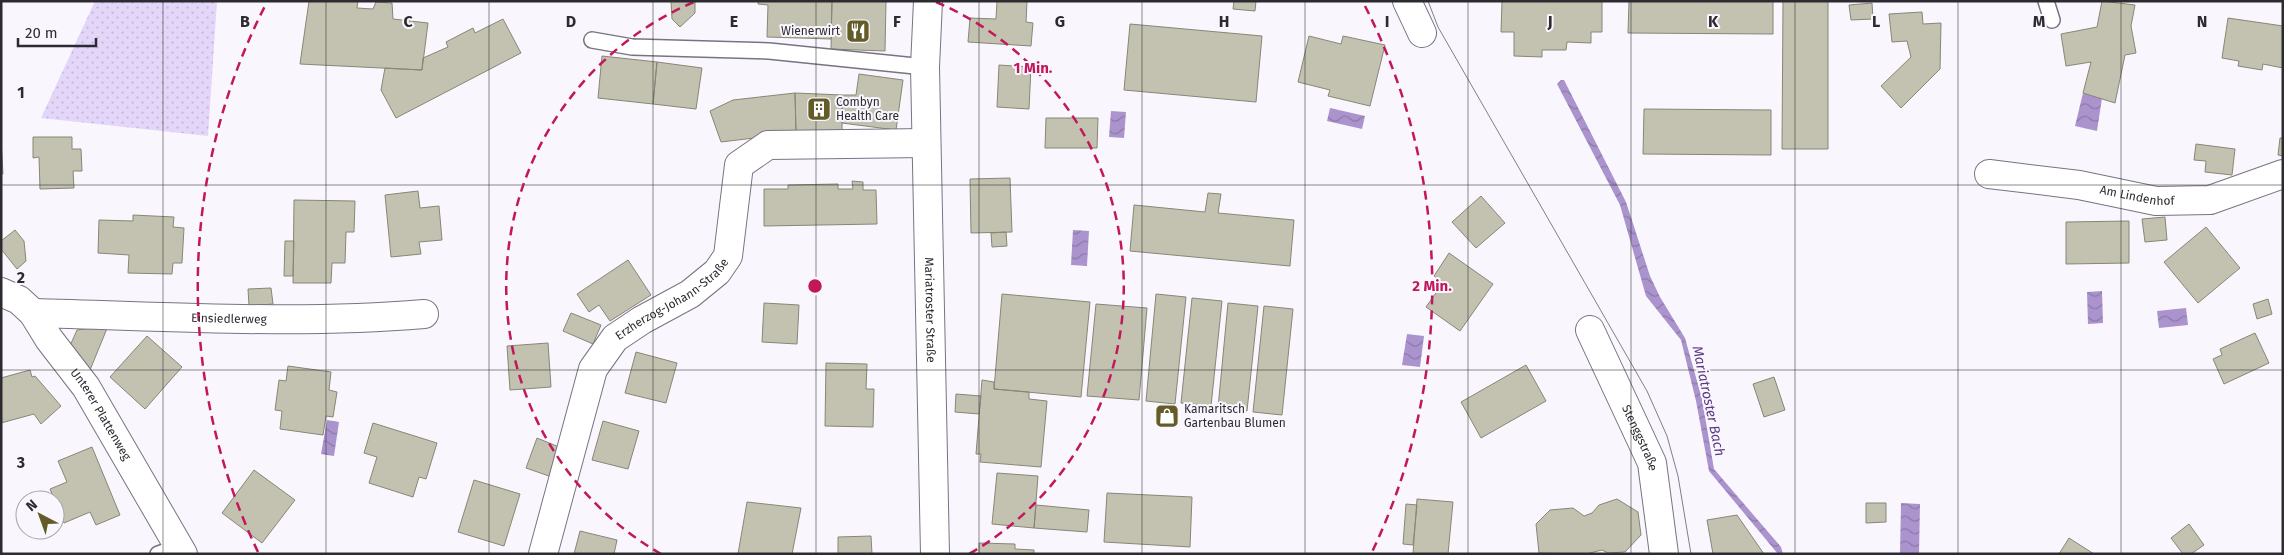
<svg xmlns="http://www.w3.org/2000/svg" width="2284" height="555" viewBox="0 0 2284 555" font-family="'Fira Sans',sans-serif">
	<defs>
		<pattern id="grass-dots" width="8" height="8" patternUnits="userSpaceOnUse" patternTransform="scale(1.25)"><rect width="8" height="8" fill="#e3d6f9"/><path d="M2 2h.1M6 6h.1" fill="none" stroke="#c3b8d6" stroke-width="1.8" stroke-linecap="round"/></pattern>
		<pattern id="water-waves" width="16" height="10" patternUnits="userSpaceOnUse" patternTransform="scale(1.25)"><rect width="16" height="10" fill="#ab94ce"/><path d="M0 5q4-4 8 0t8 0" fill="none" stroke="#8c79a8"/></pattern>
	</defs>
	<rect width="100%" height="100%" fill="#f9f7fd"/>
	<path fill="url(#grass-dots)" d="M 95,1 L 217,1 L 208,136 L 41,118 Z"/>
	<path fill="url(#water-waves)" d="M 1561,80 L 1564,80 L 1626,202 L 1650,276 L 1660,297 L 1685,338 L 1702,399 L 1714,469 L 1781,547 L 1783,554 L 1778,554 L 1709,471 L 1696,401 L 1681,340 L 1646,296 L 1620,205 L 1557,84 Z
		M 2083,93 L 2102,98 L 2097,131 L 2075,126 Z
		M 1330,108 L 1365,116 L 1362,129 L 1327,121 Z
		M 1111,111 L 1126,112 L 1124,138 L 1109,137 Z
		M 1073,230 L 1089,231 L 1087,266 L 1071,265 Z
		M 2102,291 L 2103,323 L 2088,324 L 2087,292 Z
		M 2186,308 L 2188,325 L 2159,328 L 2157,311 Z
		M 1407,334 L 1424,336 L 1420,367 L 1402,365 Z
		M 327,420 L 339,422 L 334,456 L 321,454 Z
		M 1901,503 L 1920,504 L 1919,554 L 1900,554 Z"/>
	<path fill="#c3c1b0" stroke="#888676" d="M 309,1 L 358,1 L 357,8 L 373,9 L 376,2 L 392,3 L 393,19 L 428,23 L 422,70 L 300,64 Z
		M 671,1 L 695,1 L 695,13 L 680,27 L 672,19 Z
		M 758,1 L 832,1 L 831,39 L 767,37 L 768,5 L 758,4 Z
		M 832,1 L 886,1 L 885,51 L 831,49 Z
		M 997,1 L 1027,1 L 1026,22 L 1033,23 L 1031,46 L 968,42 L 970,18 L 996,19 Z
		M 1234,1 L 1256,1 L 1255,11 L 1233,9 Z
		M 1502,1 L 1602,1 L 1602,32 L 1591,32 L 1591,43 L 1567,42 L 1566,50 L 1542,50 L 1542,57 L 1514,56 L 1514,32 L 1501,32 Z
		M 1629,1 L 1773,1 L 1773,34 L 1628,33 Z
		M 1783,1 L 1828,1 L 1828,149 L 1782,149 Z
		M 2102,1 L 2135,5 L 2131,26 L 2136,53 L 2125,55 L 2115,103 L 2083,93 L 2091,62 L 2066,66 L 2061,34 L 2097,27 Z
		M 1872,3 L 1873,19 L 1851,20 L 1849,5 Z
		M 1922,12 L 1923,24 L 1941,23 L 1940,69 L 1901,108 L 1881,86 L 1911,57 L 1907,41 L 1892,42 L 1889,14 Z
		M 2228,18 L 2283,26 L 2283,68 L 2263,64 L 2262,70 L 2238,66 L 2239,61 L 2222,58 Z
		M 503,19 L 521,53 L 396,118 L 381,90 L 385,68 L 422,70 L 423,58 L 448,47 L 446,42 L 473,28 L 475,33 Z
		M 1130,24 L 1262,36 L 1256,102 L 1124,90 Z
		M 1309,36 L 1341,44 L 1343,36 L 1385,45 L 1370,106 L 1328,96 L 1330,90 L 1298,82 Z
		M 602,56 L 657,62 L 653,104 L 598,98 Z
		M 657,62 L 702,68 L 696,109 L 653,104 Z
		M 999,65 L 1031,67 L 1029,109 L 997,107 Z
		M 859,74 L 903,80 L 896,130 L 842,123 L 842,95 L 856,95 Z
		M 795,93 L 796,133 L 721,142 L 710,111 L 733,100 Z
		M 795,93 L 842,95 L 842,134 L 796,133 Z
		M 1644,109 L 1771,110 L 1771,155 L 1643,154 Z
		M 1046,118 L 1098,118 L 1097,148 L 1045,148 Z
		M 33,137 L 72,137 L 72,149 L 81,149 L 82,171 L 73,171 L 74,188 L 40,189 L 39,157 L 33,158 Z
		M 2280,138 L 2283,138 L 2283,156 L 2278,155 Z
		M 1,140 L 3,174 L 1,174 Z
		M 2196,144 L 2235,149 L 2232,175 L 2205,172 L 2206,161 L 2194,160 Z
		M 1010,178 L 1012,232 L 971,233 L 970,179 Z
		M 852,181 L 863,182 L 863,190 L 876,190 L 877,224 L 764,226 L 764,189 L 788,189 L 788,185 L 838,184 L 838,189 L 853,189 Z
		M 418,191 L 420,208 L 439,206 L 442,240 L 419,242 L 421,254 L 391,257 L 385,195 Z
		M 1208,193 L 1221,194 L 1218,213 L 1294,220 L 1290,266 L 1130,251 L 1134,205 L 1205,212 Z
		M 1481,196 L 1505,223 L 1476,248 L 1452,222 Z
		M 294,200 L 355,201 L 354,232 L 346,232 L 345,263 L 332,263 L 331,283 L 293,283 Z
		M 133,215 L 174,217 L 173,227 L 184,228 L 182,263 L 173,263 L 172,274 L 128,273 L 129,255 L 98,253 L 99,220 L 133,221 Z
		M 2165,217 L 2167,240 L 2145,242 L 2142,219 Z
		M 2129,221 L 2129,263 L 2066,264 L 2066,222 Z
		M 2206,227 L 2240,268 L 2198,303 L 2164,262 Z
		M 15,230 L 24,241 L 26,261 L 17,269 L 1,249 L 1,241 Z
		M 1006,232 L 1007,246 L 992,247 L 991,233 Z
		M 285,241 L 294,241 L 293,276 L 284,276 Z
		M 1449,253 L 1493,284 L 1460,331 L 1426,307 L 1443,283 L 1434,276 Z
		M 628,260 L 651,295 L 610,321 L 599,305 L 589,312 L 577,294 Z
		M 271,288 L 273,304 L 249,306 L 248,289 Z
		M 1002,294 L 1090,302 L 1081,397 L 994,389 Z
		M 1156,294 L 1186,297 L 1175,404 L 1146,401 Z
		M 1192,298 L 1222,301 L 1211,406 L 1181,403 Z
		M 2268,299 L 2272,314 L 2257,319 L 2253,304 Z
		M 764,303 L 799,305 L 797,344 L 762,342 Z
		M 1228,303 L 1258,306 L 1247,411 L 1218,408 Z
		M 1096,304 L 1147,308 L 1139,400 L 1087,396 Z
		M 1264,306 L 1293,309 L 1282,415 L 1253,412 Z
		M 571,313 L 601,325 L 593,344 L 563,331 Z
		M 108,326 L 90,370 L 69,348 L 77,330 Z
		M 2255,333 L 2269,363 L 2224,384 L 2213,359 L 2222,355 L 2220,349 Z
		M 147,336 L 182,367 L 145,409 L 110,377 Z
		M 548,343 L 551,387 L 510,390 L 507,346 Z
		M 636,352 L 677,363 L 666,403 L 625,393 Z
		M 826,363 L 867,364 L 866,389 L 874,389 L 873,427 L 825,426 Z
		M 1526,365 L 1546,401 L 1481,438 L 1461,402 Z
		M 288,366 L 331,372 L 329,390 L 337,392 L 333,417 L 326,416 L 323,435 L 280,429 L 282,411 L 275,410 L 279,380 L 286,381 Z
		M 30,370 L 32,377 L 35,376 L 61,406 L 41,424 L 34,414 L 1,423 L 1,378 Z
		M 1774,377 L 1785,410 L 1764,417 L 1753,384 Z
		M 982,380 L 994,382 L 994,389 L 1029,392 L 1029,399 L 1047,401 L 1041,467 L 980,462 L 981,454 L 976,454 Z
		M 956,394 L 981,396 L 979,414 L 955,412 Z
		M 603,421 L 639,431 L 628,469 L 592,460 Z
		M 373,423 L 437,443 L 426,479 L 419,477 L 413,497 L 369,483 L 377,457 L 364,453 Z
		M 537,438 L 559,447 L 549,476 L 526,468 Z
		M 92,447 L 120,515 L 96,525 L 90,512 L 64,523 L 50,489 L 67,482 L 58,461 Z
		M 254,470 L 295,500 L 262,543 L 222,513 Z
		M 997,473 L 1038,476 L 1034,528 L 992,524 Z
		M 474,480 L 520,494 L 504,546 L 458,532 Z
		M 1107,493 L 1192,497 L 1190,547 L 1104,542 Z
		M 1417,499 L 1453,502 L 1448,554 L 1413,554 Z
		M 1617,499 L 1638,512 L 1641,535 L 1625,552 L 1608,553 L 1602,550 L 1586,554 L 1539,553 L 1536,524 L 1550,510 L 1573,508 L 1584,516 L 1592,513 L 1599,505 Z
		M 747,502 L 801,508 L 792,554 L 738,554 Z
		M 1866,503 L 1886,503 L 1886,522 L 1866,523 Z
		M 1406,504 L 1417,505 L 1413,545 L 1403,544 Z
		M 1036,505 L 1089,510 L 1087,532 L 1034,528 Z
		M 1737,515 L 1764,554 L 1713,554 L 1707,520 Z
		M 2189,524 L 2204,545 L 2191,554 L 2183,554 L 2171,538 Z
		M 580,531 L 617,540 L 614,554 L 574,554 Z
		M 871,536 L 872,554 L 838,554 L 838,537 Z
		M 2069,538 L 2094,554 L 2059,554 Z
		M 979,543 L 1015,544 L 1015,549 L 1034,550 L 1034,554 L 979,554 Z"/>
	<g fill="none" stroke-linecap="round" stroke-linejoin="round">
		<g stroke="#787382" stroke-width="18">
			<path id="lane" d="M 2046,1 L 2052,20
				M 592,40 L 632,47 L 769,51 L 925,67
				M 158,554 L 179,547"/>
		</g>
		<g stroke="#787382" stroke-width="30">
			<g id="street">
				<path d="M 1407,1 L 1422,33"/>
				<path id="s1" d="M 1989,174 L 2079,185 L 2156,201 L 2210,200 L 2283,174"/>
				<path id="s2" d="M 1,292 L 19,300 L 33,313 L 49,339 L 86,387 L 183,554"/>
				<path id="s3" d="M 33,313 C 163,316 295,325 424,314"/>
				<path id="s4" d="M 1590,330 L 1652,463 L 1664,554"/>
				<path id="s5" d="M 543,554 L 593,369 L 615,338 L 642,320 L 690,294 L 717,272 L 728,256 L 739,165 L 768,145 L 926,143"/>
			</g>
		</g>
		<g stroke="#787382" stroke-width="30">
			<g id="primary">
				<path id="s6" d="M 928,1 L 925,67 L 935,554"/>
			</g>
		</g>
		<use href="#lane" stroke="#fff" stroke-width="15"/>
		<use href="#street" stroke="#fff" stroke-width="28"/>
		<use href="#primary" stroke="#fff" stroke-width="28"/>
		<path stroke="#817f85" stroke-width="1" d="M 1428,1 L 1438,27 L 1647,391 L 1667,436 L 1678,476 L 1691,554"/>
	</g>
	<path fill="none" stroke="#2d2b31" stroke-width="1" stroke-opacity="0.55" d="M 163,1 L 163,554M 326,1 L 326,554M 489,1 L 489,554M 653,1 L 653,554M 816,1 L 816,554M 979,1 L 979,554M 1142,1 L 1142,554M 1305,1 L 1305,554M 1468,1 L 1468,554M 1631,1 L 1631,554M 1795,1 L 1795,554M 1958,1 L 1958,554M 2121,1 L 2121,554M 1,185 L 2283,185M 1,370 L 2283,370"/>
	<g fill="none" stroke="#c2185b" stroke-width="2.5" stroke-dasharray="9 6">
		<path d="M661 554A309 309 0 0 1 694 2M936 2A309 309 0 0 1 969 554"/>
		<path d="M258 552A617 617 0 0 1 265 6M1365 6A617 617 0 0 1 1372 552"/>
	</g>
	<defs>
		<g id="restaurant-square" transform="scale(1.25)"><rect x="-9" y="-9" width="18" height="18" rx="4" fill="#635b28" stroke="#f9f7fd"/><path d="M-5-6h1v4h1v-4h1v4h1v-4h1v5L-1.5 .5V6h-2V.5L-5-1ZM5-6V6H3V1.5H1.5Q1.5-4 5-6Z" fill="#fff"/></g>
		<g id="building-square" transform="scale(1.25)"><rect x="-9" y="-9" width="18" height="18" rx="4" fill="#635b28" stroke="#f9f7fd"/><path d="M-4-6H4V6H1V3H-1V6H-4ZM-2.5-4.3h1.7v1.8h-1.7ZM.8-4.3h1.7v1.8H.8ZM-2.5-1h1.7V.8h-1.7ZM.8-1h1.7V.8H.8Z" fill="#fff"/></g>
		<g id="shop-square" transform="scale(1.25)"><rect x="-9" y="-9" width="18" height="18" rx="4" fill="#635b28" stroke="#f9f7fd"/><path d="M-5-2.5h2.3a2.7 3.5 0 0 1 5.4 0H5L5.5 6h-11ZM-1.5-2.5h3a1.5 2.3 0 0 0-3 0Z" fill="#fff"/></g>
	</defs>
	<g fill-rule="evenodd">
		<use href="#restaurant-square" x="858" y="31"/>
		<use href="#building-square" x="819" y="109"/>
		<use href="#shop-square" x="1167" y="416"/>
	</g>
	<g text-anchor="middle" stroke-width="4" stroke-linejoin="round" paint-order="stroke">
		<g font-size="12" fill="#2d2b31" stroke="#f9f7fd" text-anchor="start">
			<text x="840" y="35" text-anchor="end">Wienerwirt</text>
			<text x="836" y="106">Combyn<tspan x="836" dy="14">Health Care</tspan></text>
			<text x="1184" y="413">Kamaritsch<tspan x="1184" dy="14">Gartenbau Blumen</tspan></text>
		</g>
		<g font-size="12" fill="#2d2b31" stroke="#f9f7fd">
			<text dy="4" stroke="none"><textPath href="#s1" startOffset="150">Am Lindenhof</textPath></text>
			<text dy="4" stroke="none"><textPath href="#s5" startOffset="299">Erzherzog-Johann-Straße</textPath></text>
			<text dy="4" stroke="none"><textPath href="#s6" startOffset="309">Mariatroster Straße</textPath></text>
			<text dy="4" stroke="none"><textPath href="#s3" startOffset="196">Einsiedlerweg</textPath></text>
			<text dy="4" stroke="none"><textPath href="#s2" startOffset="161">Unterer Plattenweg</textPath></text>
			<text dy="4" stroke="none"><textPath href="#s4" startOffset="119">Stenggstraße</textPath></text>
		</g>
		<g font-size="14" font-style="italic" fill="#5a3980" stroke="#f9f7fd">
			<text transform="translate(1709 401) rotate(78)" y="5">Mariatroster Bach</text>
		</g>
	</g>
	<g font-size="16" text-anchor="middle" font-weight="bold" fill="#2d2b31" stroke="#f9f7fd" stroke-width="4" stroke-linejoin="round" paint-order="stroke">
		<text x="245" y="27">B</text>
		<text x="408" y="27">C</text>
		<text x="571" y="27">D</text>
		<text x="734" y="27">E</text>
		<text x="897" y="27">F</text>
		<text x="1060" y="27">G</text>
		<text x="1224" y="27">H</text>
		<text x="1387" y="27">I</text>
		<text x="1550" y="27">J</text>
		<text x="1713" y="27">K</text>
		<text x="1876" y="27">L</text>
		<text x="2039" y="27">M</text>
		<text x="2202" y="27">N</text>
		<text x="21" y="98">1</text>
		<text x="21" y="283">2</text>
		<text x="21" y="468">3</text>
	</g>
	<circle cx="815" cy="286" r="8" fill="#c2185b" stroke="#f9f7fd" stroke-width="2.5"/>
	<g font-size="15" text-anchor="middle" font-weight="bold" fill="#c2185b" stroke="#f9f7fd" stroke-width="4" stroke-linejoin="round" paint-order="stroke">
		<text x="1033" y="73">1 Min.</text>
		<text x="1432" y="291">2 Min.</text>
	</g>
	<rect width="2284" height="555" fill="none" stroke="#2d2b31" stroke-width="5"/>
	<g transform="translate(40 515) rotate(319)"><circle r="24" fill="#f9f7fd" stroke="#a7a5ab"/>
	<path d="M0-4L9 19L0 12L-9 19Z" fill="#635b28"/>
	<text y="-8" font-size="14" font-weight="bold" text-anchor="middle" fill="#2d2b31">N</text>
	</g>
	<path d="M18 38v8h78v-8" fill="none" stroke="#2d2b31" stroke-width="2.5"/>
	<text x="25" y="38" font-size="15" fill="#2d2b31" stroke="#f9f7fd" stroke-width="4" paint-order="stroke">20 m</text>
</svg>
